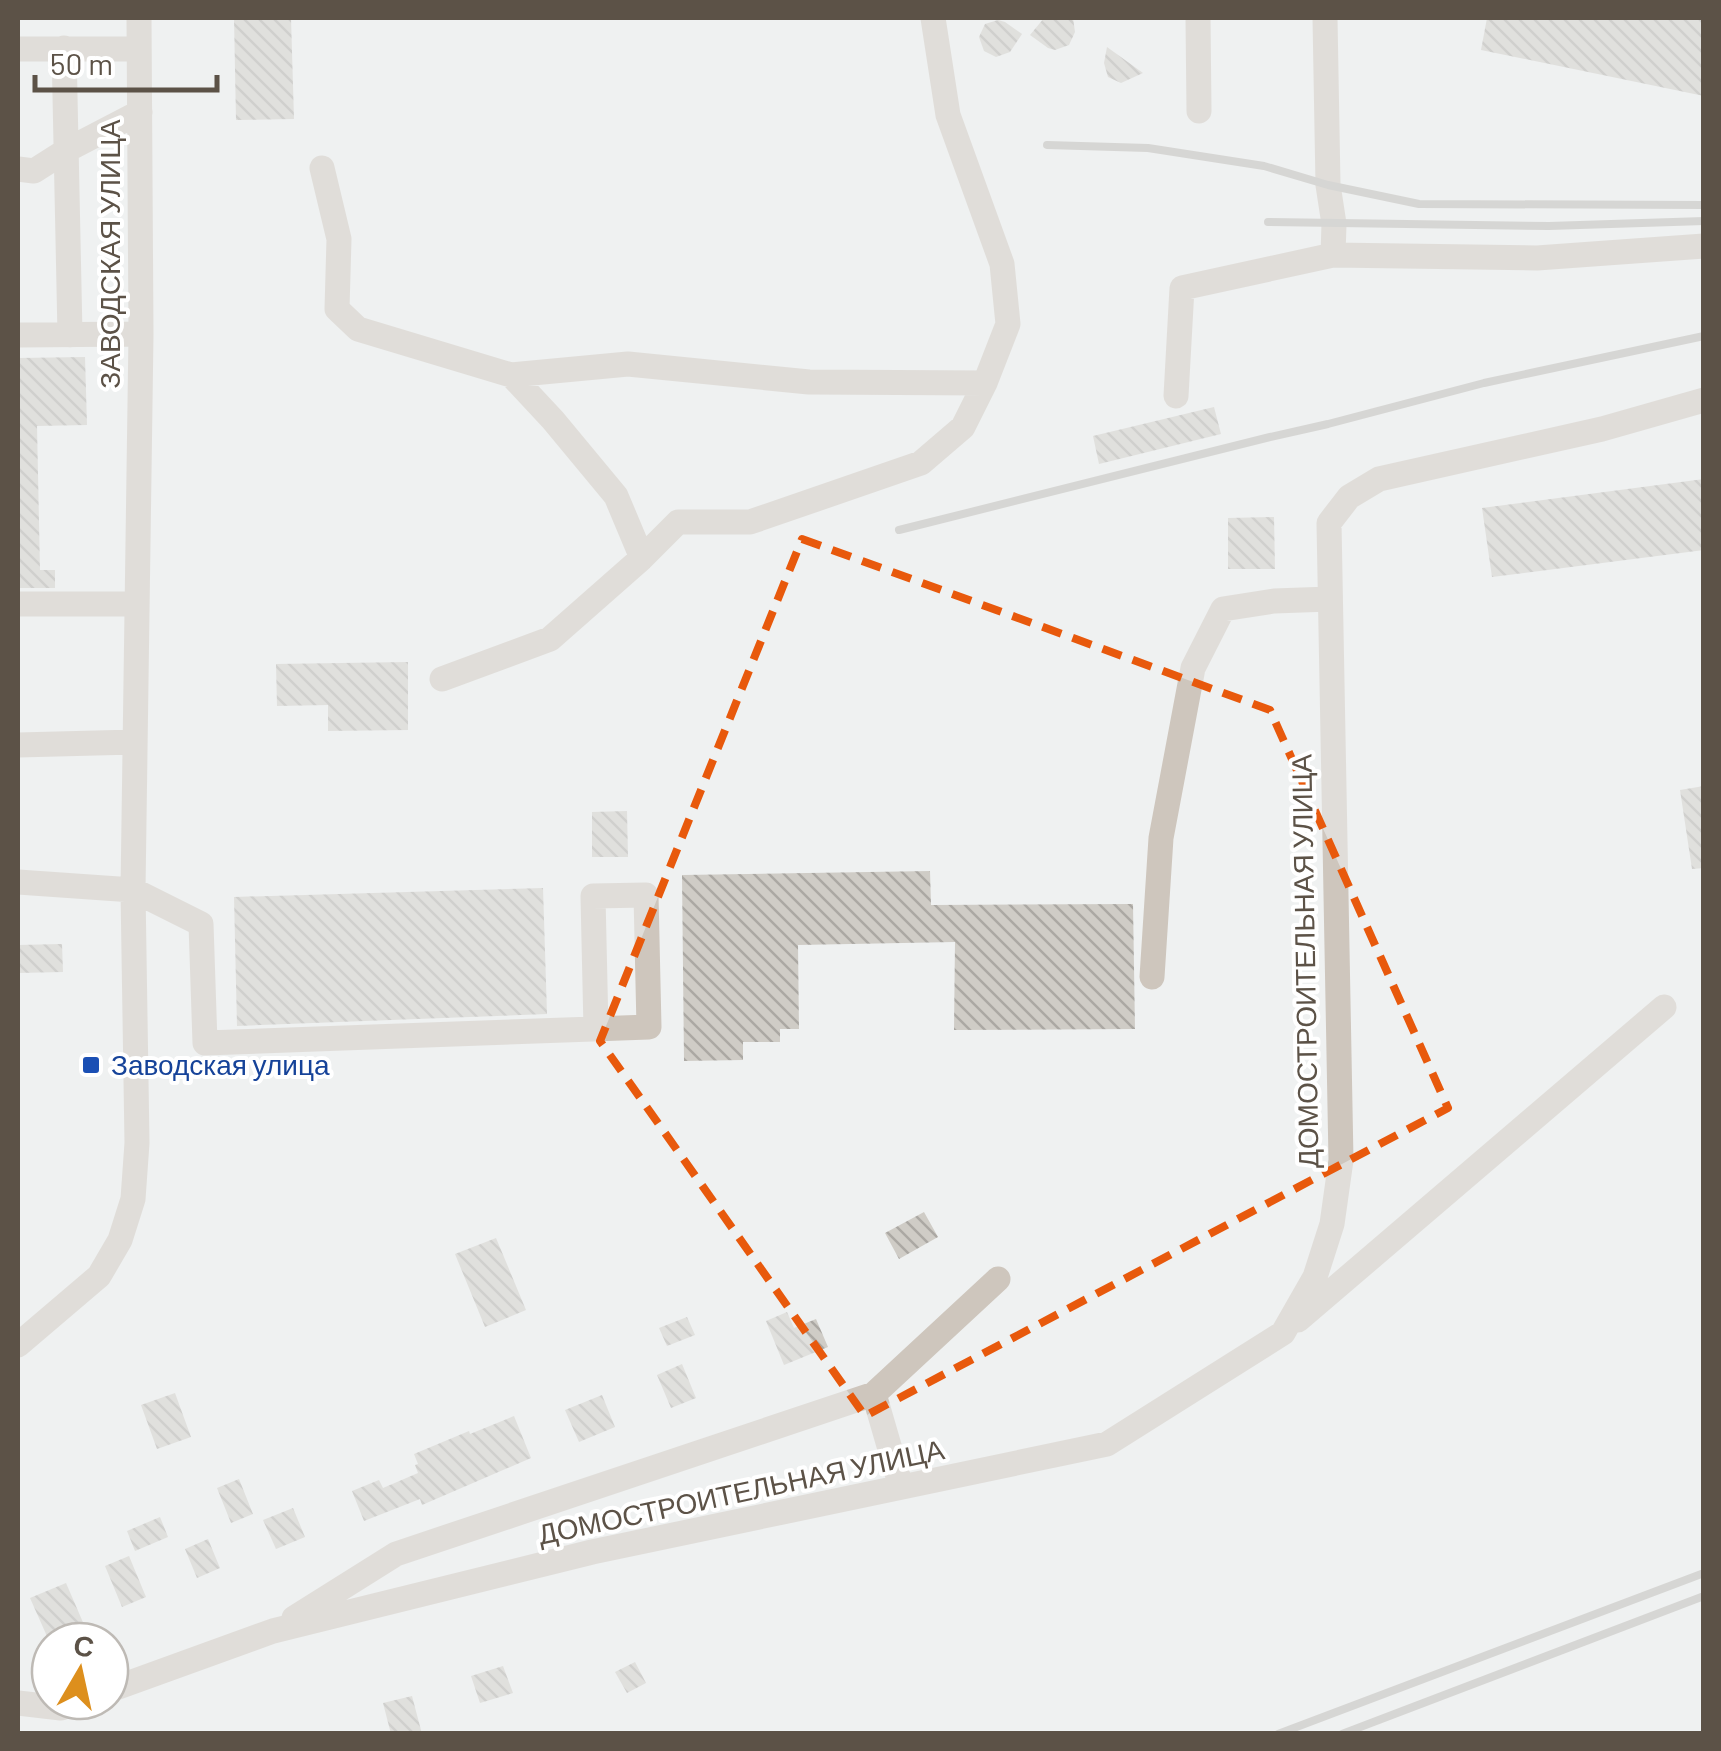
<svg xmlns="http://www.w3.org/2000/svg" width="1721" height="1751" viewBox="0 0 1721 1751" font-family="Barlow,sans-serif">
	<defs>
		<pattern id="building-back-hatch" width="6" height="6" patternUnits="userSpaceOnUse" patternTransform="scale(2.5)"><rect width="6" height="6" fill="#cfccc6"/><path d="M-1 5l2 2M0 0l6 6M5-1l2 2" fill="none" stroke="#aba8a3"/></pattern>
	</defs>
	<rect width="100%" height="100%" fill="#eff1f1"/>
	<path fill="url(#building-back-hatch)" d="M 234,18 L 291,18 L 294,119 L 236,120 Z
		M 1044,18 L 1073,18 L 1075,32 L 1069,45 L 1055,50 L 1048,48 L 1030,35 Z
		M 1487,18 L 1704,18 L 1704,96 L 1481,50 Z
		M 998,20 L 1005,22 L 1022,34 L 1010,52 L 996,57 L 984,51 L 979,37 L 985,24 Z
		M 1107,47 L 1143,73 L 1121,83 L 1108,77 L 1104,63 Z
		M 85,357 L 87,425 L 37,426 L 40,570 L 55,570 L 55,588 L 18,588 L 18,358 Z
		M 1214,407 L 1221,434 L 1099,464 L 1093,436 Z
		M 1704,479 L 1704,550 L 1492,577 L 1482,508 Z
		M 1274,517 L 1275,569 L 1228,569 L 1228,518 Z
		M 408,662 L 408,730 L 328,731 L 328,705 L 277,706 L 276,664 Z
		M 1704,786 L 1704,868 L 1692,869 L 1680,790 Z
		M 627,811 L 628,857 L 592,857 L 592,812 Z
		M 930,871 L 931,905 L 1133,904 L 1135,1029 L 954,1030 L 955,942 L 798,945 L 799,1029 L 780,1029 L 780,1042 L 743,1042 L 743,1060 L 684,1061 L 682,875 Z
		M 543,888 L 547,1014 L 237,1026 L 234,897 Z
		M 62,944 L 63,972 L 18,973 L 18,945 Z
		M 924,1212 L 938,1237 L 899,1259 L 885,1233 Z
		M 496,1238 L 526,1310 L 485,1327 L 455,1254 Z
		M 787,1312 L 794,1328 L 816,1319 L 828,1347 L 784,1365 L 766,1321 Z
		M 687,1317 L 695,1335 L 667,1346 L 659,1328 Z
		M 682,1364 L 696,1398 L 671,1408 L 657,1375 Z
		M 175,1393 L 191,1437 L 157,1449 L 141,1405 Z
		M 602,1395 L 615,1427 L 579,1442 L 565,1410 Z
		M 514,1416 L 531,1458 L 422,1505 L 420,1499 L 364,1521 L 352,1491 L 379,1480 L 383,1488 L 418,1473 L 415,1465 L 418,1464 L 414,1454 L 469,1431 L 470,1434 Z
		M 239,1479 L 253,1514 L 231,1523 L 217,1488 Z
		M 293,1508 L 305,1537 L 276,1549 L 263,1520 Z
		M 160,1517 L 168,1537 L 135,1551 L 127,1531 Z
		M 208,1539 L 220,1568 L 197,1578 L 185,1549 Z
		M 129,1556 L 146,1597 L 122,1607 L 105,1566 Z
		M 66,1583 L 85,1627 L 50,1643 L 30,1598 Z
		M 635,1662 L 646,1683 L 627,1693 L 615,1672 Z
		M 503,1666 L 513,1693 L 480,1703 L 471,1676 Z
		M 412,1696 L 422,1734 L 391,1734 L 383,1703 Z"/>
	<g fill="none" stroke-linecap="round" stroke-linejoin="round">
		<path stroke="#cec6bd" stroke-width="25" d="M 1198,18 L 1199,111
			M 1325,18 L 1328,185 L 1334,224 L 1333,255
			M 64,48 L 70,335
			M 18,49 L 139,49
			M 322,168 L 339,239 L 337,309 L 358,329 L 511,375 L 628,364 L 809,382 L 985,383
			M 18,169 L 34,171 L 67,150 L 140,112
			M 18,335 L 141,334
			M 511,375 L 553,420 L 616,496 L 642,558
			M 1176,396 L 1182,288 L 1333,255 L 1537,258 L 1704,246
			M 18,604 L 137,604
			M 442,679 L 550,639 L 642,558 L 678,522 L 750,522 L 921,463 L 963,427 L 985,383 L 1008,324 L 1002,264 L 948,115 L 933,18
			M 18,745 L 135,742
			M 18,882 L 133,890 L 201,924 L 205,1043 L 649,1027 L 646,895 L 593,896 L 596,1029
			M 1152,977 L 1161,838 L 1193,668 L 1223,609 L 1274,601 L 1330,599
			M 1298,1320 L 1664,1007
			M 18,1345 L 99,1276 L 120,1240 L 133,1199 L 137,1143 L 133,890 L 141,334 L 139,18
			M 874,1394 L 998,1279
			M 294,1618 L 396,1554 L 874,1394 L 901,1487
			M 110,1690 L 273,1631 L 592,1552 L 1107,1444 L 1283,1333 L 1315,1277 L 1332,1224 L 1341,1160 L 1329,523 L 1349,497 L 1379,479 L 1602,429 L 1704,400
			M 18,1703 L 61,1708 L 80,1701"/>
		<path stroke="#b9b6b1" stroke-width="8" d="M 1047,145 L 1148,148 L 1264,166 L 1328,185 L 1419,204 L 1704,205
			M 1268,222 L 1549,226 L 1704,221
			M 899,530 L 1270,437 L 1328,424 L 1484,383 L 1704,336
			M 1278,1734 L 1704,1573
			M 1342,1734 L 1704,1596"/>
	</g>
	<path d="M0 0H1721V1751H0ZM 802,539 L 1270,710 L 1448,1108 L 865,1416 L 600,1041 Z" fill="#eff1f1" fill-opacity=".55" fill-rule="evenodd"/>
	<path fill="none" stroke="#e8590c" stroke-width="8" stroke-dasharray="20 12" stroke-linejoin="round" d="M 802,539 L 1270,710 L 1448,1108 L 865,1416 L 600,1041 Z"/>
	<rect fill="#1a4fb4" stroke="#fff" stroke-width="4" x="81" y="1055" width="20" height="20" rx="5"/>
	<g text-anchor="middle" stroke-width="8" stroke-linejoin="round" paint-order="stroke">
		<g font-size="28" fill="#5c5247" stroke="#fff">
			<text transform="translate(110 254) rotate(-90)" y="10">ЗАВОДСКАЯ УЛИЦА</text>
			<text transform="translate(1305 961) rotate(-91)" y="10">ДОМОСТРОИТЕЛЬНАЯ УЛИЦА</text>
			<text transform="translate(741 1492) rotate(-12)" y="10">ДОМОСТРОИТЕЛЬНАЯ УЛИЦА</text>
		</g>
		<g font-size="28" fill="#164399" stroke="#fff" text-anchor="start">
			<text x="111" y="1075">Заводская улица</text>
		</g>
	</g>
	<rect width="1721" height="1751" fill="none" stroke="#5c5247" stroke-width="40"/>
	<g transform="translate(80 1671) rotate(9)"><circle r="48" fill="#ffffff" stroke="#bebab5" stroke-width="2.5"/>
	<path d="M0-8L18 38L0 25L-18 38Z" fill="#dd8f1d"/>
	<text y="-15" font-size="28" font-weight="bold" text-anchor="middle" fill="#5c5247">С</text>
	</g>
	<path d="M35 75v15h182v-15" fill="none" stroke="#5c5247" stroke-width="5"/>
	<text x="50" y="75" font-size="30" fill="#5c5247" stroke="#ffffff" stroke-width="8" paint-order="stroke">50 m</text>
</svg>
